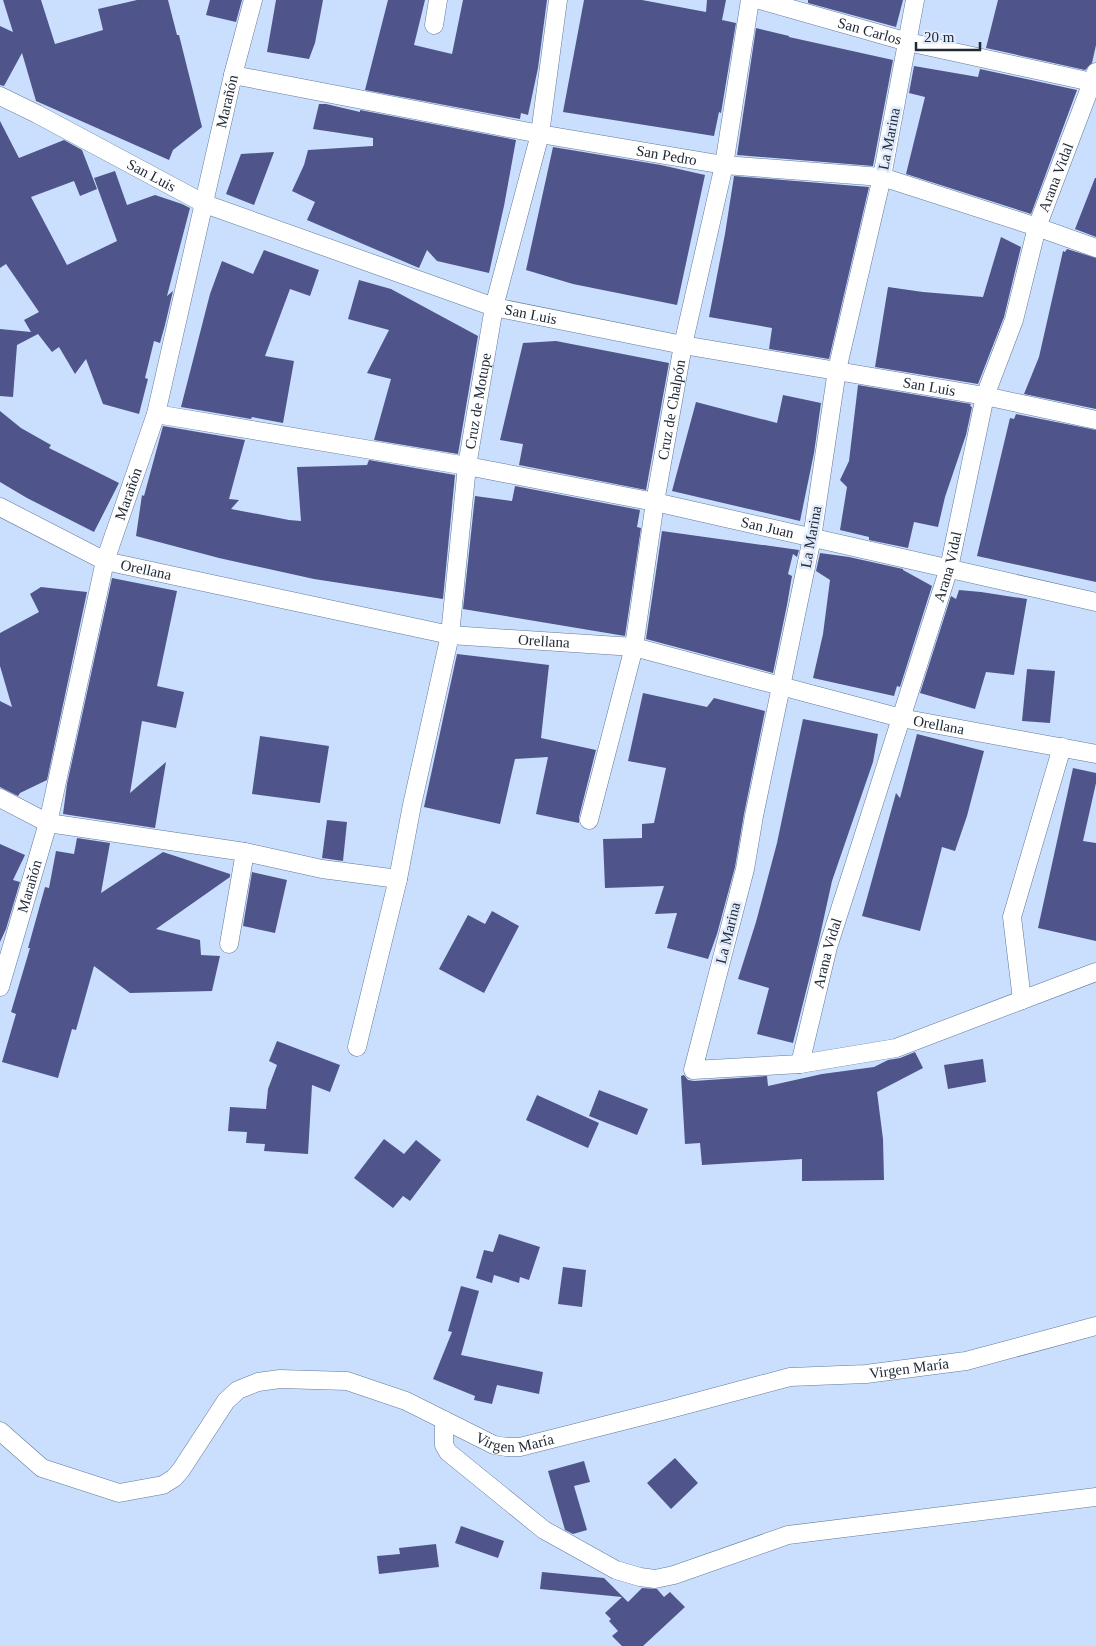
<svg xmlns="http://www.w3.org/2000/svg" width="1096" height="1646" viewBox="0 0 1096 1646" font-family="Georgia,serif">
	<rect width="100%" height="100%" fill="#cadffd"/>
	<path fill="#4f558b" d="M 3,0 L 41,0 L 55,44 L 103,30 L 98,9 L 137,0 L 168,0 L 177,35 L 179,35 L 202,127 L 173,150 L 169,160 L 36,101 L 22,53 L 4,86 L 0,85 L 0,26 L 13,32 Z
		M 210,0 L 242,0 L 236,22 L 206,15 Z
		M 276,0 L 323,0 L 315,43 L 309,59 L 267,52 Z
		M 388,0 L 425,0 L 414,45 L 452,54 L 463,0 L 547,0 L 538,68 L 528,115 L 521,113 L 520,119 L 365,90 Z
		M 584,0 L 642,0 L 706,12 L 707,0 L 726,0 L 722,20 L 736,23 L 721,113 L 719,112 L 714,136 L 563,112 Z
		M 808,0 L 903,0 L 896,27 L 808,3 Z
		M 998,0 L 1096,0 L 1096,45 L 1092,63 L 1085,70 L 986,48 Z
		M 756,28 L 789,36 L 789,37 L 893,60 L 873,166 L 737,155 Z
		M 914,66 L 978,77 L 980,69 L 1077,90 L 1031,214 L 906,174 L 925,97 L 909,93 Z
		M 319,104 L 326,104 L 360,112 L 360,110 L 516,140 L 504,206 L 489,273 L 437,261 L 427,250 L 419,268 L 307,220 L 315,202 L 292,191 L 304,165 L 308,150 L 373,146 L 373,138 L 313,129 Z
		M 0,121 L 19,158 L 64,140 L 82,150 L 97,189 L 80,196 L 74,181 L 31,197 L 67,265 L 117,241 L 94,178 L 115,171 L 127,205 L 155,195 L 182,204 L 190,208 L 167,296 L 173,291 L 165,325 L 160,343 L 154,341 L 145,378 L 148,379 L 139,414 L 103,404 L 86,359 L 75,374 L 59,347 L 52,352 L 38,334 L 17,345 L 13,397 L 0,396 L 0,329 L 31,332 L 24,320 L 39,312 L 6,264 L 0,268 Z
		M 553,147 L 661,165 L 705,175 L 677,305 L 573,284 L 526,270 Z
		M 274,152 L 254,205 L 226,194 L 241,154 Z
		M 734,176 L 869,187 L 829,359 L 769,349 L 772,328 L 709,317 L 725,234 Z
		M 1095,178 L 1096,178 L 1096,237 L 1075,229 Z
		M 1001,237 L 1021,247 L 1004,317 L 978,384 L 875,367 L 888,287 L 923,292 L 983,297 Z
		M 1067,249 L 1096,258 L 1096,409 L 1024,394 L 1039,357 L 1063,251 L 1065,252 Z
		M 264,250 L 319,270 L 310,296 L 290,289 L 265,356 L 294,361 L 283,423 L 252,417 L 251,419 L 181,407 L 210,294 L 222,261 L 253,274 Z
		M 359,280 L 391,289 L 478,336 L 458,454 L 374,440 L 391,379 L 367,373 L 389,330 L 348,319 Z
		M 556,341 L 669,363 L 646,490 L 519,465 L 523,444 L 500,440 L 523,343 Z
		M 858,385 L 971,404 L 970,406 L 972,407 L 966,435 L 945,497 L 938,527 L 914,522 L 908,548 L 869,540 L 869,537 L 840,530 L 847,487 L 840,480 L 849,461 Z
		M 783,395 L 821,403 L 814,453 L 800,521 L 672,491 L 696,402 L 777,423 Z
		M 0,411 L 21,428 L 51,445 L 49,448 L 119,483 L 94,532 L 27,498 L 0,482 Z
		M 1016,414 L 1096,430 L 1096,582 L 977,556 L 1010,418 L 1014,419 Z
		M 163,426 L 245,440 L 229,499 L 239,500 L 231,509 L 289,520 L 301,521 L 297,467 L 367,465 L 369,460 L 455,475 L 443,599 L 314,579 L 219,558 L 136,536 L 142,495 L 144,496 Z
		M 515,486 L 640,510 L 637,527 L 641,528 L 625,636 L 463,609 L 475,496 L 512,501 Z
		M 662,531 L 799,550 L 797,557 L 793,554 L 788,574 L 792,576 L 787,605 L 773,673 L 646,639 Z
		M 820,553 L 849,557 L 903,569 L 903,570 L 932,586 L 900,687 L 897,686 L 894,696 L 813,678 L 823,634 L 830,580 L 816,571 Z
		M 112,578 L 177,591 L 157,686 L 184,692 L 176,728 L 142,721 L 130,793 L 166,762 L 155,828 L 63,814 L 67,784 Z
		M 41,587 L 87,592 L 47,780 L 20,793 L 18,796 L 0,787 L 0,701 L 12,707 L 0,666 L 0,633 L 39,612 L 30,594 Z
		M 959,590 L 981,592 L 1027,599 L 1014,675 L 986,672 L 975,709 L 920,693 L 951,596 L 956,599 Z
		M 457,654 L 549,665 L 541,738 L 596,750 L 579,817 L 579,823 L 536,814 L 548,757 L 515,759 L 500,824 L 424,807 Z
		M 1027,669 L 1055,671 L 1050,723 L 1022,721 Z
		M 643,693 L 707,707 L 714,698 L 765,711 L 744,814 L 735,867 L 717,934 L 708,959 L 667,948 L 677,913 L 655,914 L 664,886 L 605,888 L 603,839 L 642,838 L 642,824 L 654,823 L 666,768 L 628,761 Z
		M 803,719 L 878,734 L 873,762 L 832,881 L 819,940 L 793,1043 L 757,1034 L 769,988 L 738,979 L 756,922 L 777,843 Z
		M 917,734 L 984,751 L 967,816 L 955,851 L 942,847 L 920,931 L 862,916 L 896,793 L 900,798 Z
		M 260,736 L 329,746 L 320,803 L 252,794 Z
		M 1073,768 L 1096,773 L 1096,783 L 1083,841 L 1096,843 L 1096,941 L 1038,928 Z
		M 327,820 L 347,822 L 343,861 L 322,858 Z
		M 77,838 L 110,843 L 101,893 L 163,852 L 230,874 L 230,877 L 156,929 L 200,940 L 201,955 L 220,956 L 212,991 L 130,993 L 94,966 L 76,1030 L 72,1029 L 58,1078 L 2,1062 L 16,1014 L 11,1012 L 30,948 L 28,948 L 45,887 L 49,888 L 56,851 L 74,854 Z
		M 0,844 L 25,855 L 13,880 L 20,882 L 6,929 L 0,942 Z
		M 252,872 L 287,880 L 275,933 L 243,926 Z
		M 492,911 L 519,926 L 484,993 L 439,969 L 468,915 L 485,924 Z
		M 277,1041 L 340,1065 L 330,1092 L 312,1085 L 308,1154 L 264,1151 L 265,1144 L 246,1143 L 247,1132 L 228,1131 L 230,1107 L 266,1109 L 268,1089 L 277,1065 L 269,1061 Z
		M 915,1052 L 923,1068 L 877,1092 L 883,1139 L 884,1180 L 802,1181 L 802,1159 L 702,1165 L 700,1143 L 685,1144 L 681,1076 L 684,1075 L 688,1080 L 694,1081 L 767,1076 L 768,1086 L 822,1074 L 874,1067 L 888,1060 L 900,1058 Z
		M 983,1059 L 986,1082 L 948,1089 L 944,1065 Z
		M 599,1090 L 648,1109 L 637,1135 L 589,1116 Z
		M 537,1095 L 599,1123 L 588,1148 L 526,1120 Z
		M 384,1139 L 404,1154 L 416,1140 L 441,1160 L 410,1201 L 403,1196 L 393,1208 L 354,1178 Z
		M 499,1234 L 540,1247 L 529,1280 L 520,1277 L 519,1283 L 494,1275 L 492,1283 L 476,1278 L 484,1250 L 493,1252 Z
		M 563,1267 L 586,1270 L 582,1307 L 558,1304 Z
		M 461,1286 L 479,1291 L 461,1355 L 543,1372 L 539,1394 L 497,1385 L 492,1404 L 474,1400 L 475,1396 L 433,1379 L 452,1332 L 448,1331 Z
		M 675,1458 L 698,1483 L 671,1509 L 647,1483 Z
		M 584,1461 L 590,1482 L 574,1486 L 587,1530 L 573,1534 L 565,1530 L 548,1471 Z
		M 461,1526 L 504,1541 L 498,1558 L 455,1543 Z
		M 436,1544 L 439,1567 L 379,1574 L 377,1556 L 400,1554 L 399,1548 Z
		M 542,1572 L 604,1578 L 628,1602 L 642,1588 L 657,1589 L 664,1597 L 670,1592 L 685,1607 L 643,1646 L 622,1646 L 612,1636 L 618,1631 L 609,1621 L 611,1619 L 605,1613 L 622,1597 L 540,1589 Z"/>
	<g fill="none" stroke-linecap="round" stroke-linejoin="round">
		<g stroke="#62799b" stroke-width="19">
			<g id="street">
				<path id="s1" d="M 760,0 L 908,42 L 1096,83"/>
				<path d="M 915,0 L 882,177 L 837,370 L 812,538 L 754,816 L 745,869 L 693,1070 L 800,1064 L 896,1048 L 1022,1000 L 1012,917 L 1062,747"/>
				<path d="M 434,25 L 438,0"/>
				<path id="s2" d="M 233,75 L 540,134 L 724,165 L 882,177 L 1037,227 L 1096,248"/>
				<path id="s3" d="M 0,96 L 37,114 L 205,204 L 494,307 L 683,345 L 985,396 L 1096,420"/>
				<path id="s4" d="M 156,414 L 467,466 L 655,502 L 1096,602"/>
				<path id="s5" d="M 0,507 L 105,561 L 450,635 L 634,647 L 901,718 L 1096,754"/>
				<path id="s6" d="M 0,798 L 48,823 L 245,852 L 322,869 L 398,879 L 412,805 L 450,635 L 467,466 L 494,307 L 540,134 L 558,0"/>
				<path id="s7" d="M 589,820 L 634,647 L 655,502 L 683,345 L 724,165 L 750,0"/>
				<path d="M 229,944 L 245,852"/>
				<path id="s8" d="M 0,987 L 48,823 L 105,561 L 156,414 L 233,75 L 253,0"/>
				<path d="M 1022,1000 L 1096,972"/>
				<path d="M 357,1047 L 398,879"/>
				<path id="s9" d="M 800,1064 L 828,947 L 949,568 L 985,396 L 1014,320 L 1037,227 L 1096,72"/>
				<path d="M 444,1420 L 444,1445 L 448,1452 L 544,1530 L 616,1570 L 640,1577 L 655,1579 L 674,1575 L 788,1535 L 1096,1497"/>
				<path id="s10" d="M 0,1431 L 42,1468 L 119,1493 L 163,1485 L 174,1478 L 181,1470 L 226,1401 L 238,1390 L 258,1382 L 280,1379 L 347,1381 L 406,1401 L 494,1445 L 506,1447 L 520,1447 L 670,1409 L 790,1377 L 866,1374 L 966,1361 L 1096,1326"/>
			</g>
		</g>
		<use href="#street" stroke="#fff" stroke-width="18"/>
	</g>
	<g text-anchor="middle" stroke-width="5" stroke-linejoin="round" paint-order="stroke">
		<g font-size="15" fill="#202a38" stroke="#e1ebfb">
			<text dy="5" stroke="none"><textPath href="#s1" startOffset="114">San Carlos</textPath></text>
			<text dy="5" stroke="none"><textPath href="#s8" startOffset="915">Marañón</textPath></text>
			<text transform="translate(889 139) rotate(-79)" y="5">La Marina</text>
			<text dy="5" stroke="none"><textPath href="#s2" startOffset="441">San Pedro</textPath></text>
			<text dy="5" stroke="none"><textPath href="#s3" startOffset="171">San Luis</textPath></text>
			<text dy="5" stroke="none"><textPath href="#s9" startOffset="924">Arana Vidal</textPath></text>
			<text dy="5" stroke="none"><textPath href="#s3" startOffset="576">San Luis</textPath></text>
			<text dy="5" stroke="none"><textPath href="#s3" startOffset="981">San Luis</textPath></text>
			<text dy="5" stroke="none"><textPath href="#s6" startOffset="894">Cruz de Motupe</textPath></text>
			<text dy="5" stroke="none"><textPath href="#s7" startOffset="419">Cruz de Chalpón</textPath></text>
			<text dy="5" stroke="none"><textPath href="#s8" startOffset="510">Marañón</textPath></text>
			<text dy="5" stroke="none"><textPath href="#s4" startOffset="622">San Juan</textPath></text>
			<text transform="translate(811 537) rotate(-80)" y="5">La Marina</text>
			<text dy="5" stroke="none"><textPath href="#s9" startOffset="519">Arana Vidal</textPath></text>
			<text dy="5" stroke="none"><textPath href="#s5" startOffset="160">Orellana</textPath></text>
			<text dy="5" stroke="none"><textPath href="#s5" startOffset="565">Orellana</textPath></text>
			<text dy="5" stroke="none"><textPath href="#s5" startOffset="970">Orellana</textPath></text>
			<text dy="5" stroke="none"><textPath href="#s8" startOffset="105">Marañón</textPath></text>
			<text transform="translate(728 933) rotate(-76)" y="5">La Marina</text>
			<text dy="5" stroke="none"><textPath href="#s9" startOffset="114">Arana Vidal</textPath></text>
			<text dy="5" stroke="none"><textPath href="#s10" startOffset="1000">Virgen María</textPath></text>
			<text dy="5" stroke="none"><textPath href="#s10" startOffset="596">Virgen María</textPath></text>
		</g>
	</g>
	<path d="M916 42v8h64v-8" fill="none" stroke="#202a38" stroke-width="2.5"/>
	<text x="924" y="42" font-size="15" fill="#202a38" stroke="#e1ebfb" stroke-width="4" paint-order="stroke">20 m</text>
</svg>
